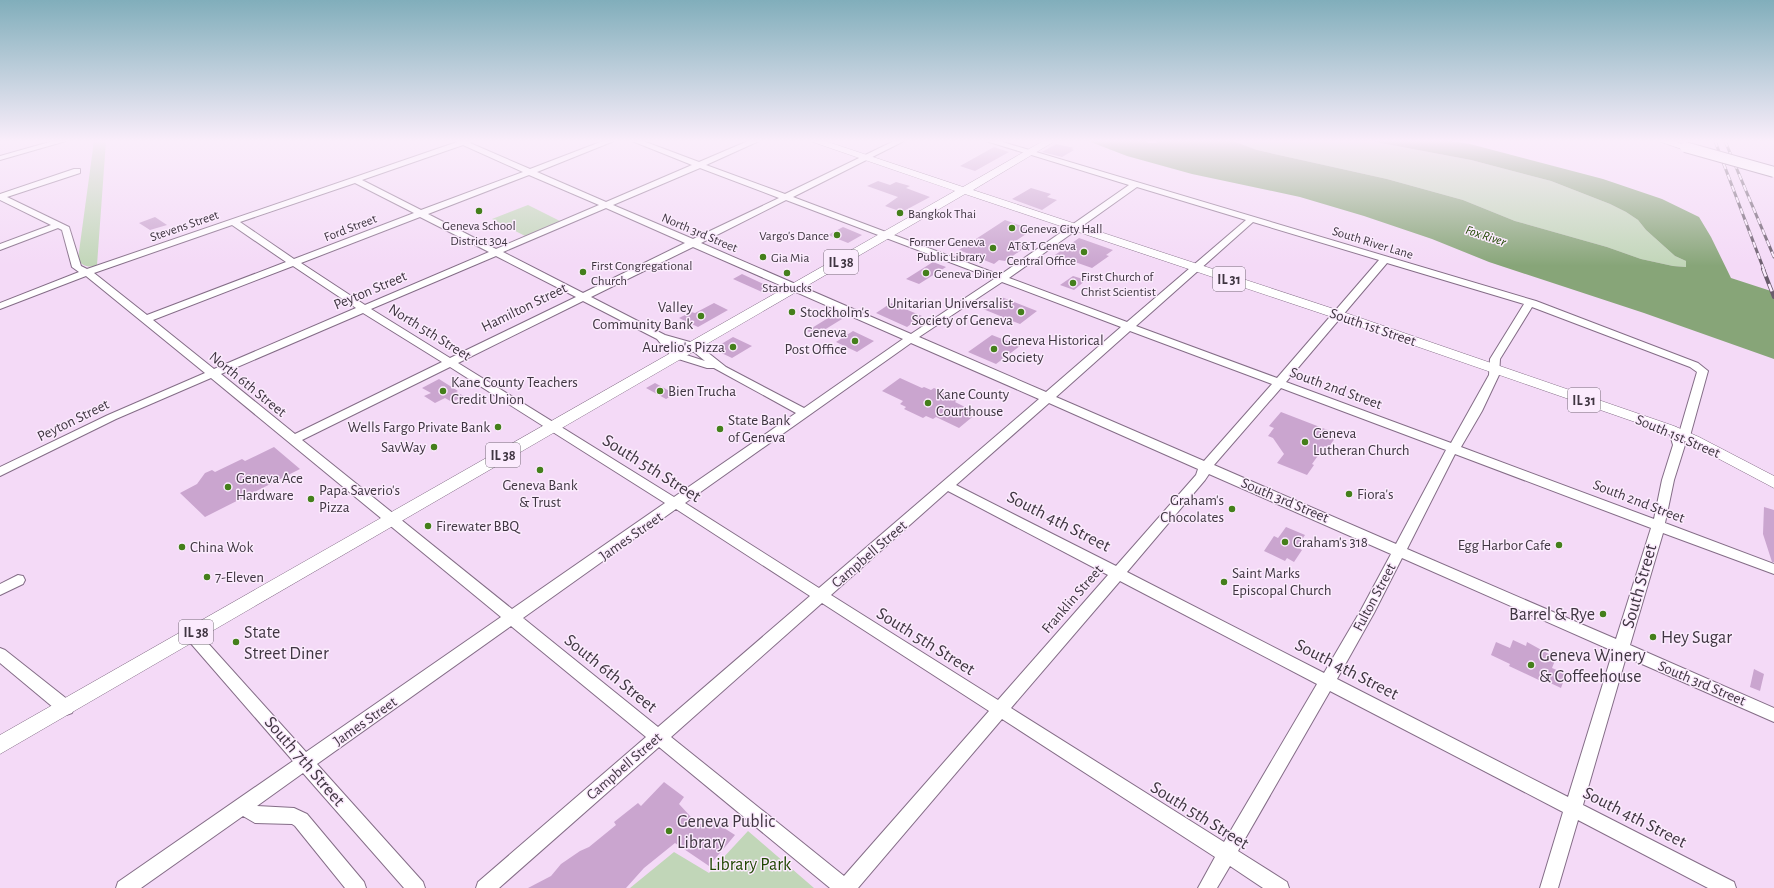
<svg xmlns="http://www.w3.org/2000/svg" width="1774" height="888" viewBox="0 0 1774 888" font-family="'Alegreya Sans',sans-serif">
	<rect width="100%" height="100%" fill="#f4daf7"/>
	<path fill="#c1d6b8" d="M 94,141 L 106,141 L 97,265 C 90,268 82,267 78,259 Z
		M 1233,141 L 1370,141 L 1471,160 L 1551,181 L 1610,204 L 1626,212 L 1638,220 L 1646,230 L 1675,256 L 1686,261 L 1686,267 L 1673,266 L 1641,259 L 1607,247 L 1515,221 L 1463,200 L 1387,179 L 1257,150 Z
		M 528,205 L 562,222 L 527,237 L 492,219 Z
		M 748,831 L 814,888 L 630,888 L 674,852 L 709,873 Z"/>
	<path fill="#87a578" d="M 1088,141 L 1147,141 L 1148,143 L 1157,143 L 1155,141 L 1233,141 L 1257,150 L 1387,179 L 1463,200 L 1515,221 L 1607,247 L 1641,259 L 1673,266 L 1686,267 L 1686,261 L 1675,256 L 1646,230 L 1638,220 L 1626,212 L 1610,204 L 1551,181 L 1471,160 L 1370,141 L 1452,141 L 1470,144 L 1603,179 L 1662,199 L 1699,217 L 1711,237 L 1731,278 L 1774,292 L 1774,359 L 1644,313 L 1489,262 L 1432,239 L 1364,216 L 1300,197 L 1192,174 L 1127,156 Z"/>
	<path fill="#caa5cf" d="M 1056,144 L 1074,148 L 1071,149 L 1074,150 L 1062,157 L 1042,152 Z
		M 994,147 L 1009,152 L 975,171 L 960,166 Z
		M 878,181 L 890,185 L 896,182 L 910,186 L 906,188 L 930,197 L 902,212 L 885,206 L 898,197 L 867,186 Z
		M 1031,188 L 1051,194 L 1047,197 L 1057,200 L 1042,210 L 1012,199 Z
		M 155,217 L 167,225 L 150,230 L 139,223 Z
		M 1005,220 L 1030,229 L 1027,231 L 1029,232 L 1014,242 L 1026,247 L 1005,261 L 999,260 L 994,264 L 959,250 Z
		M 843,227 L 862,235 L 848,243 L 828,235 Z
		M 1079,238 L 1113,250 L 1106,255 L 1109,256 L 1092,268 L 1055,255 Z
		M 933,262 L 946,267 L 919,284 L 906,279 Z
		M 742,274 L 770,287 L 762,292 L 733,279 Z
		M 1073,276 L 1086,280 L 1074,290 L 1060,285 Z
		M 1000,297 L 1004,298 L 1037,311 L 1020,324 L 983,309 Z
		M 714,303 L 728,310 L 698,327 L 679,318 L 691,312 L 695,313 Z
		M 891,303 L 898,306 L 922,316 L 907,327 L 876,313 Z
		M 833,315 L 842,319 L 816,335 L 807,331 Z
		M 853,331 L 874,341 L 857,352 L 836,342 Z
		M 992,335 L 1020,346 L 996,364 L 968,352 Z
		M 733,337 L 752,346 L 732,358 L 713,349 Z
		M 900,378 L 922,388 L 924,387 L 931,390 L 934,388 L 951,396 L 949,397 L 957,400 L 955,402 L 977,413 L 959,428 L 936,417 L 933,419 L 926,416 L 923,418 L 904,409 L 906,407 L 900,404 L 903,401 L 882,391 Z
		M 439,379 L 458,391 L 456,392 L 464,396 L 452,402 L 445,398 L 435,403 L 424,396 L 431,393 L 422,388 Z
		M 655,383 L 675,394 L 666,399 L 646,388 Z
		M 1281,412 L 1338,434 L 1328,448 L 1325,446 L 1312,464 L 1314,465 L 1307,475 L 1277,463 L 1284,454 L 1273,438 L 1268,436 L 1274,428 L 1269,426 Z
		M 274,447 L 300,469 L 205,517 L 180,493 L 197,484 L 205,473 L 212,470 L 215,472 L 242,459 L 245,461 Z
		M 1764,507 L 1774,510 L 1774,562 L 1772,562 L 1763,534 Z
		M 1286,527 L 1305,535 L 1297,547 L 1302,550 L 1294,562 L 1287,558 L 1285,561 L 1264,551 L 1274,536 L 1278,538 Z
		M 1513,640 L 1526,646 L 1527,642 L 1556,658 L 1552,668 L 1566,674 L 1561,688 L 1544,680 L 1543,682 L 1509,666 L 1510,664 L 1491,655 L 1496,642 L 1510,648 Z
		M 1754,669 L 1764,674 L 1760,691 L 1750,687 Z
		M 664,782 L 684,797 L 679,804 L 691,817 L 703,826 L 710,819 L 735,835 L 709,866 L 675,843 L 644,868 L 626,888 L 528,888 L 551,876 L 561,864 L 580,851 L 589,847 L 616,825 L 614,822 L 638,803 L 641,806 Z"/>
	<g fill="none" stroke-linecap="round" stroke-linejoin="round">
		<g stroke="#846d87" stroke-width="2">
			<path id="minor" d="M 53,141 L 66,141 L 0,160 L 0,156 Z
				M 460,141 L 472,141 L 470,143 L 530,169 L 603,141 L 614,141 L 537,172 L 606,202 L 692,165 L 632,141 L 643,141 L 699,162 L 748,141 L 759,141 L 706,165 L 785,194 L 894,141 L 904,141 L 793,197 L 1000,275 L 1129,185 L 986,141 L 999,141 L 1536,301 L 1698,363 L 1708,371 L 1690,436 L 1688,439 L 1683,440 L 1685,445 L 1674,480 L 1665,523 L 1774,564 L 1774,574 L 1663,533 L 1630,645 L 1774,708 L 1774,722 L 1626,657 L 1583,805 L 1734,882 L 1736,888 L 1708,888 L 1578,820 L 1558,888 L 1540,888 L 1563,812 L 1330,691 L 1238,851 L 1287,882 L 1289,888 L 1263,888 L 1230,866 L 1217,888 L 1198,888 L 1215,857 L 1002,719 L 858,888 L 830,888 L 659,747 L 499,888 L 476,888 L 478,882 L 646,737 L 511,626 L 317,764 L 423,882 L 425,888 L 404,888 L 303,773 L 257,806 L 294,808 L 307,814 L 364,882 L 366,888 L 345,888 L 295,826 L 292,824 L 255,823 L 243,816 L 141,888 L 116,888 L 118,882 L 293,761 L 187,639 L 185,635 L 187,631 L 192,629 L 197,631 L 306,752 L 501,617 L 211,378 L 116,419 L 0,476 L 0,467 L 108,415 L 205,373 L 86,276 L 0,309 L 0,303 L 79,272 L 72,267 L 62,230 L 58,228 L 0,250 L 0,244 L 51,225 L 0,200 L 0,194 L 74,169 L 80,169 L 80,173 L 7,197 L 69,227 L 81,266 L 87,269 ZM 463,145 L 523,172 L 421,210 L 362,180 ZM 700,168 L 779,198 L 693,239 L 613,205 ZM 529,175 L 599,205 L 496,249 L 428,214 ZM 355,183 L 414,213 L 294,259 L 240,222 ZM 1137,187 L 1246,220 L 1127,322 L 1009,278 ZM 786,200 L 994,279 L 911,334 L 701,243 ZM 606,208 L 685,243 L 583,293 L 503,252 ZM 420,217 L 489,252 L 365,305 L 301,263 ZM 1253,222 L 1379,260 L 1277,378 L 1136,326 ZM 232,225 L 286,262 L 147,315 L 94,273 ZM 693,247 L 903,339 L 804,408 L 726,367 L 697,344 L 665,335 L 591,297 ZM 496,256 L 576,297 L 450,358 L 371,309 ZM 1387,263 L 1524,304 L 1490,359 L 1489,375 L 1451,443 L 1286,382 ZM 293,266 L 356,308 L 214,369 L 153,320 ZM 1002,282 L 1121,327 L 1046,392 L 919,337 ZM 583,301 L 657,339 L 672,357 L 707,368 L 714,368 L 796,413 L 674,497 L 458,363 ZM 1532,307 L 1690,367 L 1697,372 L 1680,430 L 1675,427 L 1669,431 L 1673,445 L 1662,480 L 1654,519 L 1461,447 L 1482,411 L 1499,375 L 1500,359 ZM 363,313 L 442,362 L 295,434 L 221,374 ZM 1130,331 L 1272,384 L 1204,461 L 1056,397 ZM 672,343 L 689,348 L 705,361 L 680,353 ZM 911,343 L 1039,399 L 819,588 L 685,503 ZM 450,367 L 665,503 L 512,609 L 302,440 ZM 1281,388 L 1446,450 L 1396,544 L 1214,465 ZM 1049,403 L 1198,469 L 1196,475 L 1116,566 L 956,485 ZM 1455,454 L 1651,528 L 1616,639 L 1407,549 ZM 1209,474 L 1391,554 L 1361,610 L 1324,673 L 1127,572 L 1205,480 ZM 948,491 L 1108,575 L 998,700 L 831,595 ZM 676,509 L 810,596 L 658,727 L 523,618 ZM 1402,558 L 1613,651 L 1568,797 L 1337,679 L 1374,613 ZM 1120,581 L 1317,684 L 1224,842 L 1011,708 ZM 822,603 L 989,711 L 844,876 L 671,737 Z
				M 18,575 L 23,576 L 25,580 L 23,584 L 0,595 L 0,584 Z
				M 0,648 L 5,650 L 72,703 L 74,708 L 72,713 L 66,715 L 60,713 L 0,663 Z"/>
		</g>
		<g stroke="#846d87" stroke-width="1">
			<path id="major" d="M 810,141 L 825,141 L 963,187 L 1043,141 L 1055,141 L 973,190 L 1343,312 L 1674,426 L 1699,437 L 1774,476 L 1774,488 L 1689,443 L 1664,432 L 1335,318 L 965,194 L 0,754 L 0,735 L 955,191 Z
				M 1658,141 L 1674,141 L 1690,147 L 1685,150 Z"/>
		</g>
		<use href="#minor" fill="#fff" fill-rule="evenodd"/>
		<use href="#major" fill="#fff" fill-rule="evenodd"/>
		<g stroke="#6a5c6c" stroke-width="3">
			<path id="rail-far1" d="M 1715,141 L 1764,270
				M 1725,141 L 1774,257"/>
		</g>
		<g stroke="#6a5c6c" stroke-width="4">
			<path id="rail" d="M 1763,269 L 1774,297"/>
		</g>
		<use href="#rail-far1" stroke="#fbebfd" stroke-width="2" stroke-dasharray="6" stroke-linecap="butt"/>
		<use href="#rail" stroke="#fbebfd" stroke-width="2.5" stroke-dasharray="8" stroke-linecap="butt"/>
		<g stroke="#846d87" stroke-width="12" stroke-linecap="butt">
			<path id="major-bridge" d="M 1685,147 L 1774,172"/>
		</g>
		<use href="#major-bridge" stroke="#fff" stroke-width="10"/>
	</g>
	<linearGradient id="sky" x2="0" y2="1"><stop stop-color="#81aebb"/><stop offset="0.53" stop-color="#faeefb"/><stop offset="1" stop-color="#faeefb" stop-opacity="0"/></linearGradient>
	<rect width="1774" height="266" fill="url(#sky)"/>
	<g fill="#447f1b" stroke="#fbebfd" stroke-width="1.5">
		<circle cx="479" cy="211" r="4"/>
		<circle cx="900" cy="213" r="4"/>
		<circle cx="1012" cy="228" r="4"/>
		<circle cx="837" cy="235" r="4"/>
		<circle cx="993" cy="248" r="4"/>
		<circle cx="1084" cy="252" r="4"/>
		<circle cx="763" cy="257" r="4"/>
		<circle cx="583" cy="272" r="4"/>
		<circle cx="787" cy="273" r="4"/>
		<circle cx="926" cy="273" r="4"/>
		<circle cx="1073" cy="283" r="4"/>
		<circle cx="792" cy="312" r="4"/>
		<circle cx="1021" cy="312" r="4"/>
		<circle cx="701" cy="316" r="4"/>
		<circle cx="855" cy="341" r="4"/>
		<circle cx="733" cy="347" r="4"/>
		<circle cx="994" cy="349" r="4"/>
		<circle cx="443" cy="391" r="4"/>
		<circle cx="660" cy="391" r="4"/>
		<circle cx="928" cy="403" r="4"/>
		<circle cx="498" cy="427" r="4"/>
		<circle cx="720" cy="429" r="4"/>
		<circle cx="1305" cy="442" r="4"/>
		<circle cx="434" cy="447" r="4"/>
		<circle cx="540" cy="470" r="4"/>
		<circle cx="228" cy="487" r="4"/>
		<circle cx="1349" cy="494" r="4"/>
		<circle cx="311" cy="499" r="4"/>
		<circle cx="1232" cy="509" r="4"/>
		<circle cx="428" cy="526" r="4"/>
		<circle cx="1285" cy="542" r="4"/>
		<circle cx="1559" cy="545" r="4"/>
		<circle cx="182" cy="547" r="4"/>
		<circle cx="207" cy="577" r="4"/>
		<circle cx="1224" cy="582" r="4"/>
		<circle cx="1603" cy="614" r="4"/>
		<circle cx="1653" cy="637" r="4"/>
		<circle cx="236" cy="642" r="4"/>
		<circle cx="1531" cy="665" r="4"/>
		<circle cx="669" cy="831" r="4"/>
	</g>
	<g text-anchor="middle" stroke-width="3" stroke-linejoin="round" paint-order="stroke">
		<g font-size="13" fill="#3f3541" stroke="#fbebfd" text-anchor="start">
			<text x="908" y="218">Bangkok Thai</text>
			<text x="479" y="230" text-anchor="middle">Geneva School<tspan x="479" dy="15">District 304</tspan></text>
			<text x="1020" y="233">Geneva City Hall</text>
			<text x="829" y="240" text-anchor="end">Vargo's Dance</text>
			<text x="985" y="246" text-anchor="end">Former Geneva<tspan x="985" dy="15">Public Library</tspan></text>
			<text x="1076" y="250" text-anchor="end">AT&amp;T Geneva<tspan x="1076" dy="15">Central Office</tspan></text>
			<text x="771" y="262">Gia Mia</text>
			<text x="591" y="270">First Congregational<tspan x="591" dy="15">Church</tspan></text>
			<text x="934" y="278">Geneva Diner</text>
			<text x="1081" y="281">First Church of<tspan x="1081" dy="15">Christ Scientist</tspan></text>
			<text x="787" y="292" text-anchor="middle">Starbucks</text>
		</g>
		<g font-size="13" fill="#3f3541" stroke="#fbebfd">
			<text transform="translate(184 225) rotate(-19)" y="5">Stevens Street</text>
			<text transform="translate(350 227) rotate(-21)" y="5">Ford Street</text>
			<text transform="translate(700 232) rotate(23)" y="5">North 3rd Street</text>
			<text transform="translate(1373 242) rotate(17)" y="5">South River Lane</text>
		</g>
		<g font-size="13" font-style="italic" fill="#234905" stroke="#fbebfd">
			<text transform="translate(1486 235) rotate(18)" y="5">Fox River</text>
		</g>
		<g fill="#fbebfd" stroke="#776c79" stroke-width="1">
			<rect x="824" y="250" width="34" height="24" rx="3"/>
			<rect x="1213" y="267" width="32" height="24" rx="3"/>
			<rect x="1568" y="388" width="32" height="24" rx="3"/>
			<rect x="486" y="443" width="34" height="24" rx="3"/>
			<rect x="179" y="620" width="34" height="24" rx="3"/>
		</g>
		<g font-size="14" font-weight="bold" fill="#3f3541">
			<text x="841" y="267">IL 38</text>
			<text x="1229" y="284">IL 31</text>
			<text x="1584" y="405">IL 31</text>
			<text x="503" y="460">IL 38</text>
			<text x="196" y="637">IL 38</text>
		</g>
		<g font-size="15" fill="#3f3541" stroke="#fbebfd">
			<text transform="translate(370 290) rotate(-23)" y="5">Peyton Street</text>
			<text transform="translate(524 307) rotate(-26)" y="5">Hamilton Street</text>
			<text transform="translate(1373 327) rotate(19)" y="5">South 1st Street</text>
			<text transform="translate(430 332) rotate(32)" y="5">North 5th Street</text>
			<text transform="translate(248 384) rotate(39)" y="5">North 6th Street</text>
			<text transform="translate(1336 388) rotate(20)" y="5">South 2nd Street</text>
			<text transform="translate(73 420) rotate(-26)" y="5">Peyton Street</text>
			<text transform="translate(1678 436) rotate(23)" y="5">South 1st Street</text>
			<text transform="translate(1285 500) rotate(23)" y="5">South 3rd Street</text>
			<text transform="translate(1639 501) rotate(21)" y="5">South 2nd Street</text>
			<text transform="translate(631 536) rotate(-35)" y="5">James Street</text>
			<text transform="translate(869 554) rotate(-41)" y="5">Campbell Street</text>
			<text transform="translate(1374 597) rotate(-62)" y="5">Fulton Street</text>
			<text transform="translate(1072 599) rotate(-49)" y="5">Franklin Street</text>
			<text transform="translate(1702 683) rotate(23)" y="5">South 3rd Street</text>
			<text transform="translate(365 721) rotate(-35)" y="5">James Street</text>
			<text transform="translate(624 766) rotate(-41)" y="5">Campbell Street</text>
		</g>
		<g font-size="15" fill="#3f3541" stroke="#fbebfd" text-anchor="start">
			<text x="1013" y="308" text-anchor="end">Unitarian Universalist<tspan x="1013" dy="17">Society of Geneva</tspan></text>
			<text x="693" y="312" text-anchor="end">Valley<tspan x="693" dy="17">Community Bank</tspan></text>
			<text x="800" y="317">Stockholm's</text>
			<text x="847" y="337" text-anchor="end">Geneva<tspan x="847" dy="17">Post Office</tspan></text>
			<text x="1002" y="345">Geneva Historical<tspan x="1002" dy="17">Society</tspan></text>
			<text x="725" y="352" text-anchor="end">Aurelio's Pizza</text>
			<text x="451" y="387">Kane County Teachers<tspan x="451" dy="17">Credit Union</tspan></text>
			<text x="668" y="396">Bien Trucha</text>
			<text x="936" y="399">Kane County<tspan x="936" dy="17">Courthouse</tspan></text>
			<text x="728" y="425">State Bank<tspan x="728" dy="17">of Geneva</tspan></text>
			<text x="490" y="432" text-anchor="end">Wells Fargo Private Bank</text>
			<text x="1313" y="438">Geneva<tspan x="1313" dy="17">Lutheran Church</tspan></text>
			<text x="426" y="452" text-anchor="end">SavWay</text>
			<text x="236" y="483">Geneva Ace<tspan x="236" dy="17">Hardware</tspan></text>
			<text x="540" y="490" text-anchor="middle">Geneva Bank<tspan x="540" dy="17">&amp; Trust</tspan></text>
			<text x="319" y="495">Papa Saverio's<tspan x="319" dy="17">Pizza</tspan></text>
			<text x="1357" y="499">Fiora's</text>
			<text x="1224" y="505" text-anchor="end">Graham's<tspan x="1224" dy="17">Chocolates</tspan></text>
			<text x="436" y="531">Firewater BBQ</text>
			<text x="1293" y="547">Graham's 318</text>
			<text x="1551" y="550" text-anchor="end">Egg Harbor Cafe</text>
			<text x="190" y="552">China Wok</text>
			<text x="1232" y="578">Saint Marks<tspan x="1232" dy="17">Episcopal Church</tspan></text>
			<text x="215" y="582">7-Eleven</text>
		</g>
		<g font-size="18" fill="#3f3541" stroke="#fbebfd">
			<text transform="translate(652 468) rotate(32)" y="6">South 5th Street</text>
			<text transform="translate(1059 521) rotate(27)" y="6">South 4th Street</text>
			<text transform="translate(1639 586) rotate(-74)" y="6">South Street</text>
			<text transform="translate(926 641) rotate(32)" y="6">South 5th Street</text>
			<text transform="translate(1347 669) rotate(27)" y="6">South 4th Street</text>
			<text transform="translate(611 673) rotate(39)" y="6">South 6th Street</text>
			<text transform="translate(305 761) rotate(49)" y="6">South 7th Street</text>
			<text transform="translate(1200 815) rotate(32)" y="6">South 5th Street</text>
			<text transform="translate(1635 817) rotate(27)" y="6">South 4th Street</text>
		</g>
		<g font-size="18" fill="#3f3541" stroke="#fbebfd" text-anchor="start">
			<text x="1595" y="620" text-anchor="end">Barrel &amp; Rye</text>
			<text x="244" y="638">State<tspan x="244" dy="21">Street Diner</tspan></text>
			<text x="1661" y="643">Hey Sugar</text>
			<text x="1539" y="661">Geneva Winery<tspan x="1539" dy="21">&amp; Coffeehouse</tspan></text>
			<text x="677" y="827">Geneva Public<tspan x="677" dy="21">Library</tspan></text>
		</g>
		<g font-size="18" fill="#204702" stroke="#fbebfd">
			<text x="750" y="870">Library Park</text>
		</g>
	</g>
</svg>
